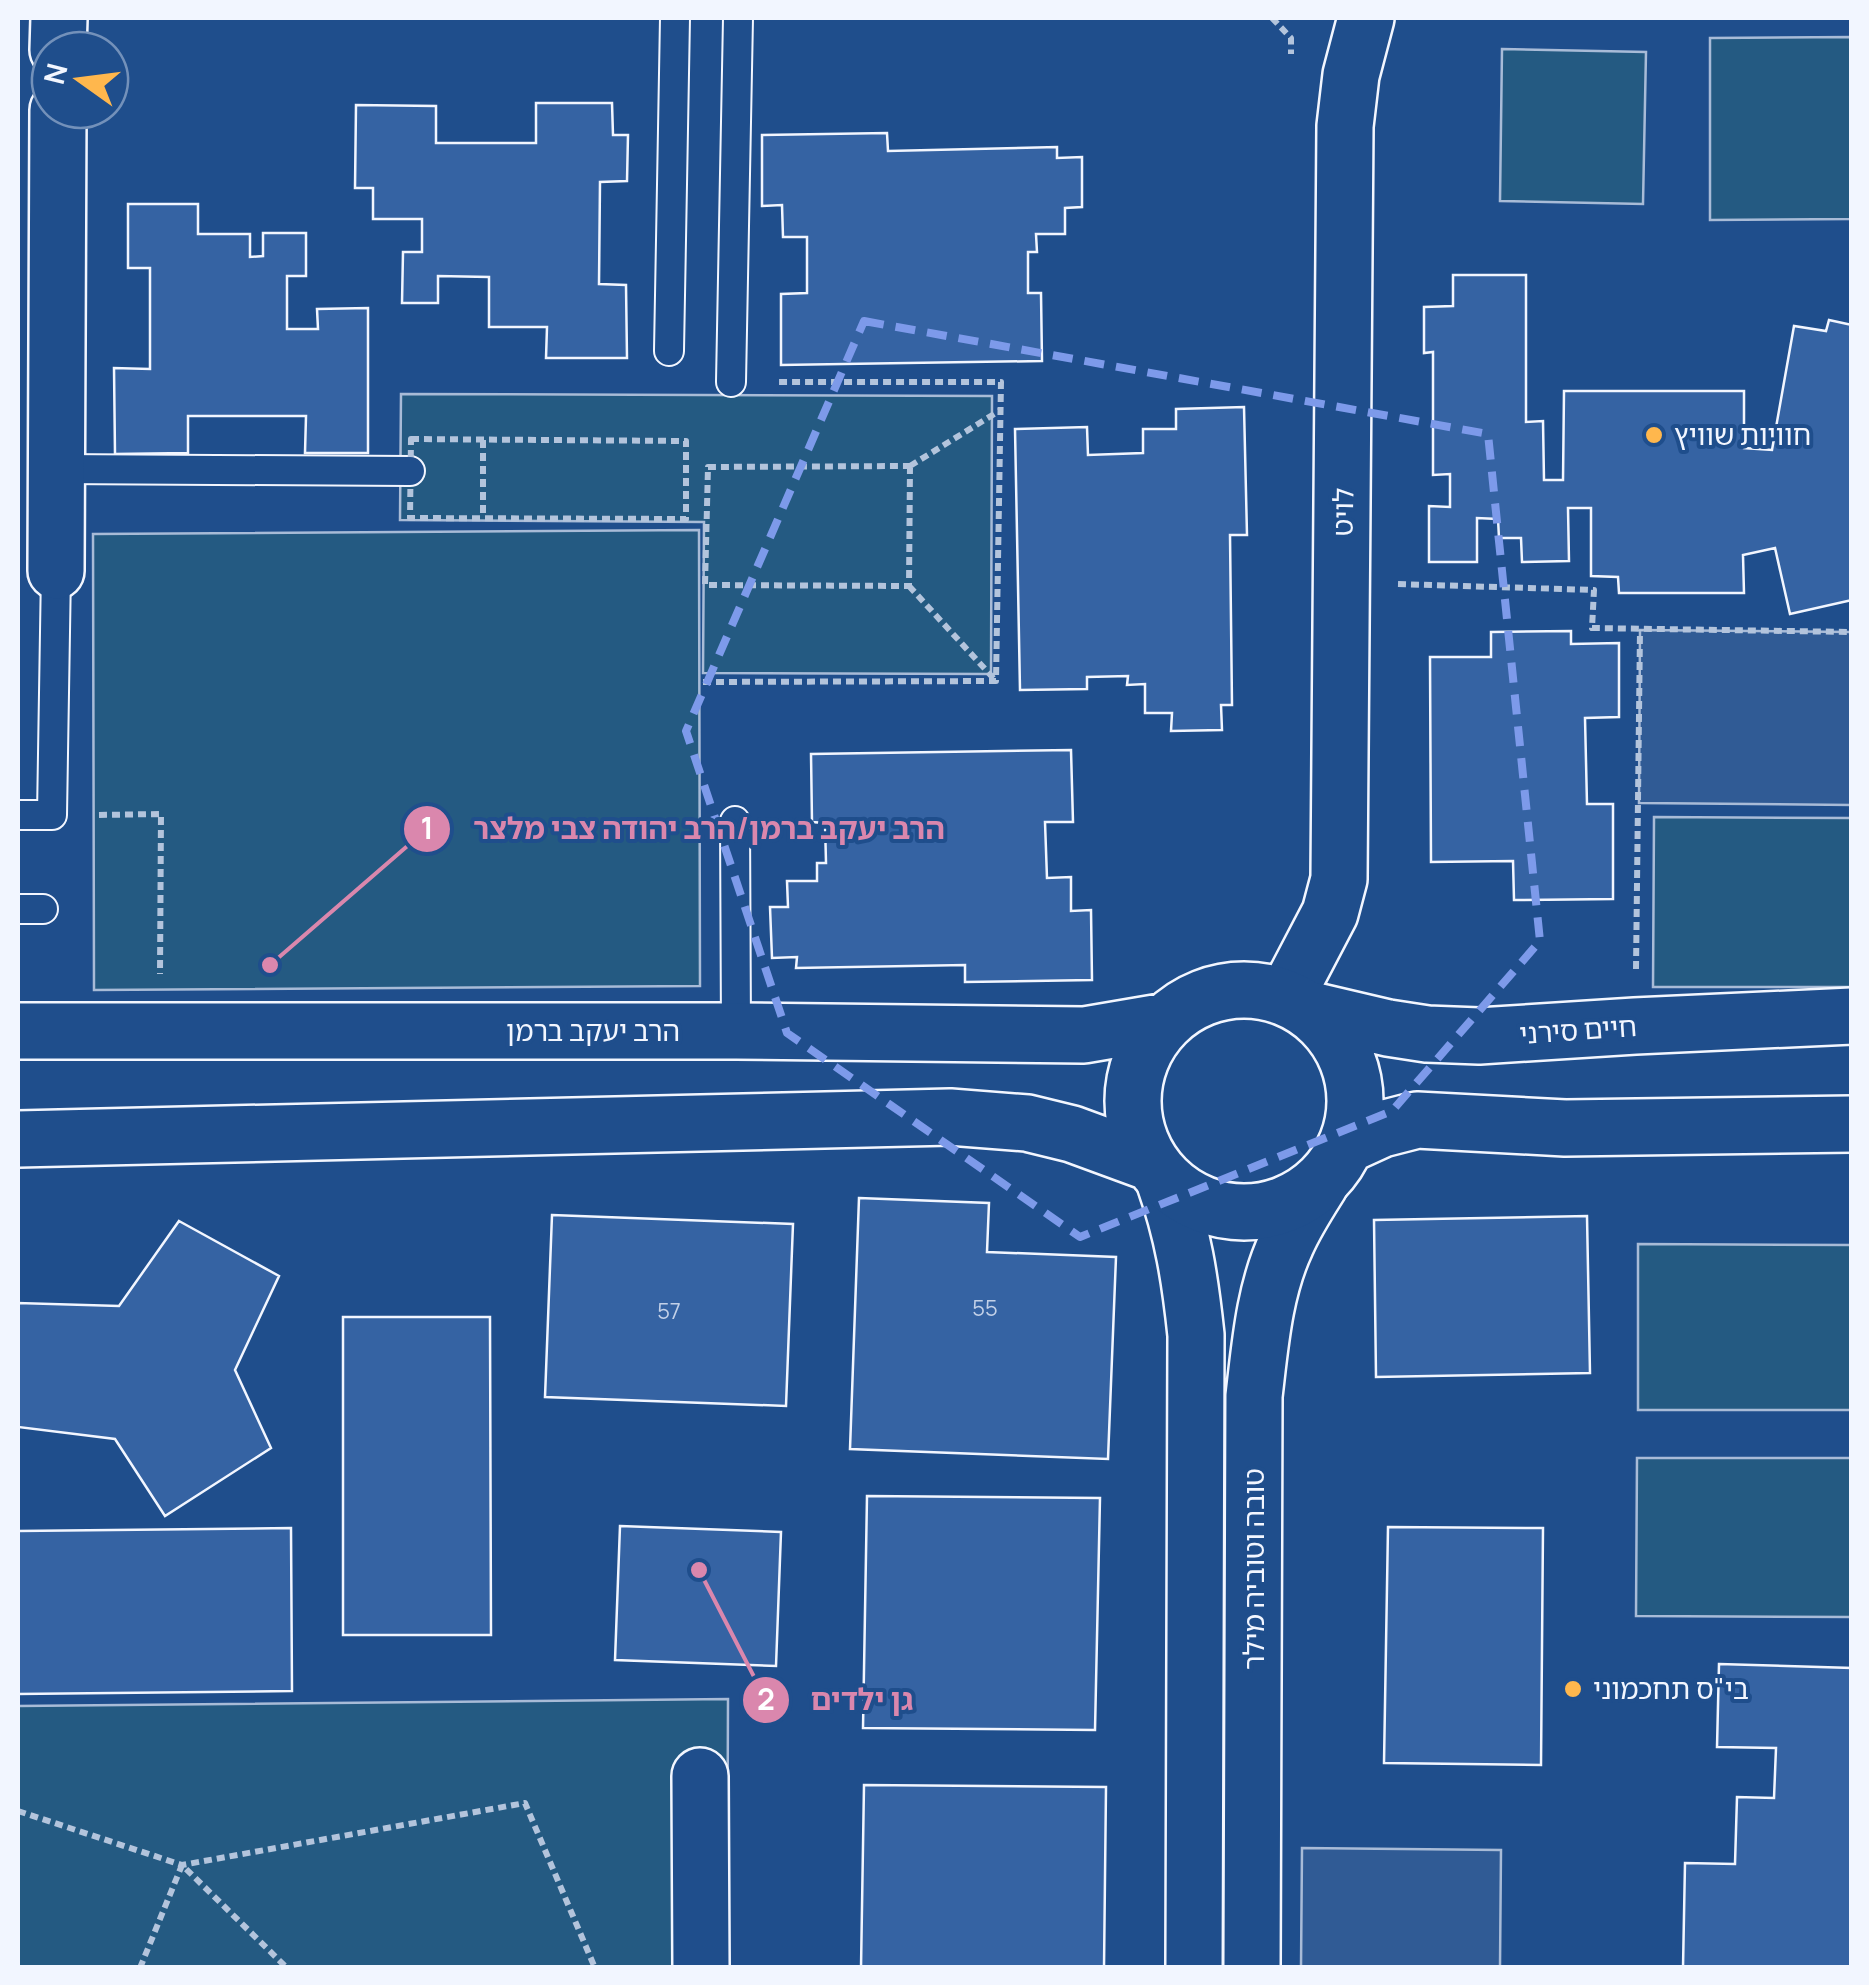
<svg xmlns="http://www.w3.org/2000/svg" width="1869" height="1985" viewBox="0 0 1869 1985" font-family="Manrope,'Noto Sans Hebrew',sans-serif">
	<rect width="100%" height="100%" fill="#1f4e8c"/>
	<path fill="#245a82" stroke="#a8bbd7" stroke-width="2.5" d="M 1851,37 L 1851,219 L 1710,220 L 1710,38 Z
		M 1502,49 L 1646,52 L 1643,204 L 1500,201 Z
		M 401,394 L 992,396 L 991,674 L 703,673 L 704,522 L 400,520 Z
		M 699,530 L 700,986 L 94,990 L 93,534 Z
		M 1654,817 L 1851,818 L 1851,987 L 1653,987 Z
		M 1638,1244 L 1851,1245 L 1851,1410 L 1638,1410 Z
		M 1637,1458 L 1851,1458 L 1851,1617 L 1636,1616 Z
		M 728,1699 L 727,1967 L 18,1967 L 18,1706 Z"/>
	<path fill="#305b95" stroke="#a8bbd7" stroke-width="2.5" d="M 1640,630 L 1851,632 L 1851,805 L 1639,803 Z
		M 1302,1848 L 1501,1850 L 1500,1967 L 1301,1967 Z"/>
	<path fill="#3563a3" stroke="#f2f6ff" stroke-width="2.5" d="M 536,103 L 612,103 L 613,135 L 628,135 L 627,181 L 600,182 L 599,284 L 626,285 L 627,358 L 546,358 L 547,327 L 489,327 L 489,277 L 438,276 L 438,303 L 402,303 L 403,252 L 422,252 L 422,219 L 373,219 L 373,188 L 355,188 L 356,105 L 436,106 L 436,143 L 536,143 Z
		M 887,133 L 888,151 L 1057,147 L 1057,158 L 1082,157 L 1082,207 L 1065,208 L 1065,234 L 1036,234 L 1037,252 L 1028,252 L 1028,293 L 1041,293 L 1042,361 L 781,365 L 781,294 L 807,293 L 807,237 L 783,237 L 782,205 L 762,206 L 762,135 Z
		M 128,204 L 198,204 L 198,234 L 250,234 L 250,257 L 263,256 L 263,233 L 306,233 L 306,276 L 287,276 L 287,329 L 318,329 L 317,309 L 368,308 L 368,453 L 305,453 L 306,416 L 188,416 L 188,453 L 115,454 L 114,368 L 150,369 L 150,268 L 128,268 Z
		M 1453,275 L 1526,275 L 1526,422 L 1543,421 L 1544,480 L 1563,480 L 1564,391 L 1744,391 L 1744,448 L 1772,450 L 1794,326 L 1826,331 L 1829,320 L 1852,325 L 1852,600 L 1790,614 L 1775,548 L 1743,555 L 1744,593 L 1619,593 L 1618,577 L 1591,576 L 1591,508 L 1568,508 L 1569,561 L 1522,562 L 1521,538 L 1499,538 L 1498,519 L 1477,518 L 1477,562 L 1429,562 L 1429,506 L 1450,507 L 1450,474 L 1433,475 L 1433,352 L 1424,353 L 1424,307 L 1453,306 Z
		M 1244,407 L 1247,535 L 1230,535 L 1232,705 L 1221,705 L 1222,730 L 1171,731 L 1172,713 L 1145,713 L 1145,684 L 1127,685 L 1128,676 L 1087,677 L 1087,689 L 1020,690 L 1015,429 L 1087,427 L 1088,455 L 1143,453 L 1143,429 L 1176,429 L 1176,409 Z
		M 1571,631 L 1571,644 L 1619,643 L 1619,717 L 1585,718 L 1587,804 L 1613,804 L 1613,899 L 1514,900 L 1513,861 L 1431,862 L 1430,657 L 1491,657 L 1491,632 Z
		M 1071,750 L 1073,822 L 1045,822 L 1047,878 L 1071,877 L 1071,911 L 1091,910 L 1092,980 L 965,982 L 965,965 L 796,968 L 797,957 L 772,958 L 770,907 L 788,907 L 787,881 L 817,881 L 817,863 L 826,863 L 825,823 L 812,822 L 811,754 Z
		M 859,1198 L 989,1203 L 987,1252 L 1116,1257 L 1108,1459 L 850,1449 Z
		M 552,1215 L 793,1224 L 786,1406 L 545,1397 Z
		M 1587,1216 L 1590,1373 L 1376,1377 L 1374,1220 Z
		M 179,1221 L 279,1276 L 235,1370 L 271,1448 L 165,1516 L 115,1439 L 18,1427 L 18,1303 L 119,1306 Z
		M 343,1317 L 490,1317 L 491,1635 L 343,1635 Z
		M 867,1496 L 1100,1498 L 1095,1730 L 863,1728 Z
		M 620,1526 L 781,1532 L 776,1666 L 615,1660 Z
		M 1388,1527 L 1543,1528 L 1541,1765 L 1384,1763 Z
		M 291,1528 L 292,1691 L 18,1694 L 18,1531 Z
		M 1719,1664 L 1852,1668 L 1852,1968 L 1683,1968 L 1685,1863 L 1735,1864 L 1737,1797 L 1774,1798 L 1776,1748 L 1717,1747 Z
		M 864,1785 L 1106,1787 L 1104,1968 L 861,1968 Z"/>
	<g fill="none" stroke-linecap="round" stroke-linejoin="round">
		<g stroke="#f2f6ff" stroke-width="32">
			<path id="service" d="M 669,351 L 675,18
				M 731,382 L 738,18
				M 57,469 L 410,471
				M 18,815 L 52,815 L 56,571
				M 735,821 L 736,1031
				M 18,909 L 43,909"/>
		</g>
		<g stroke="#f2f6ff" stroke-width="60">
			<path id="minor" d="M 58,50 L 59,18
				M 56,571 L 58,110
				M 1286,997 L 1330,913 L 1339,879 L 1345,126 L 1351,75 L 1366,18
				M 1164,1180 C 1183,1234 1190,1278 1196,1335 L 1194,1968
				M 700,1776 L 701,1968
				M 1252,1968 L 1254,1396 C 1260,1346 1264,1291 1286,1244 C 1295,1223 1308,1203 1320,1184"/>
		</g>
		<g stroke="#f2f6ff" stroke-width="60">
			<path id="tertiary" d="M1133 1101a111 111 0 1 1 222 0a111 111 0 1 1-222 0Z
				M 1307,1009 L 1388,1028 L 1427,1034 L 1479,1036 L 1635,1026 L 1852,1016
				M 18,1031 L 736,1031 L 1084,1035 L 1166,1021
				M 18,1139 L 950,1117 L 1027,1123 L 1072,1134 L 1151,1163
				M 1347,1145 L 1382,1129 L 1417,1120 L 1565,1128 L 1852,1124"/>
		</g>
		<path stroke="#b3c4dc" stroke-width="6" stroke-dasharray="8 5" stroke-linecap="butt" d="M 1272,18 L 1291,38 L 1291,54
			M 411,439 L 686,441 L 686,519 L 410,518 Z
			M 483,440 L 483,518
			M 910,466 L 909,586 L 705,585 L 708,467 Z
			M 910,466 L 999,411
			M 1398,584 L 1594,590 L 1592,628 L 1852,632
			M 909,586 L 996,681
			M 703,682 L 996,681 L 1001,382 L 779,382
			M 99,815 L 161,814 L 160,974
			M 1636,969 L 1640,630
			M 18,1811 L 182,1865 L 525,1803 L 595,1968
			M 140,1968 L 182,1865 L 287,1968"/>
		<use href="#service" stroke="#1f4e8c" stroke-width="28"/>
		<use href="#minor" stroke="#1f4e8c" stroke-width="55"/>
		<use href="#tertiary" stroke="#1f4e8c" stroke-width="55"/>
	</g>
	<path fill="none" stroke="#7d9aea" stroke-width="8" stroke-dasharray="20 12" stroke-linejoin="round" d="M 864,321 L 1488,434 L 1540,941 L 1392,1111 L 1080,1237 L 787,1033 L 686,731 Z"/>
	<g fill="#ffb74d" stroke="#1f4e8c" stroke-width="4">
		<circle cx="1654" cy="435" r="10"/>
		<circle cx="1573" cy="1689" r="10"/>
	</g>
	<g text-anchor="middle" stroke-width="8" stroke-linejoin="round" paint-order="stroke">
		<g font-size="22" fill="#c3d1e8">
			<text x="985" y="1316">55</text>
			<text x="669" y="1319">57</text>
		</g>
		<g font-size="28" fill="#f2f6ff" stroke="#1f4e8c" text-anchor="start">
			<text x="1674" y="445">חוויות שוויץ</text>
			<text x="1593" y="1699">בי"ס תחכמוני</text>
		</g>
		<g font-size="28" fill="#f2f6ff" stroke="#1f4e8c">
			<text transform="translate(1343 512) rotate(-89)" y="10">לויט</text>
			<text transform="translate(1578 1030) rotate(-4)" y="10">חיים סירני</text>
			<text x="593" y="1041">הרב יעקב ברמן</text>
			<text transform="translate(1254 1569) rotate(-90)" y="10">טובה וטוביה מילר</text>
		</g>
	</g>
	<path fill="none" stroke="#da87ad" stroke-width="4" d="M270 965L427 829M699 1570L766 1700"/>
	<g fill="#da87ad" stroke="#1f4e8c" stroke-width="4">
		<circle cx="270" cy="965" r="10"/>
		<circle cx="699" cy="1570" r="10"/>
		<circle cx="427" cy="829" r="25"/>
		<circle cx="766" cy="1700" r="25"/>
	</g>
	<g font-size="30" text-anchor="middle" font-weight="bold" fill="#fff">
		<text x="427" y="839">1</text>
		<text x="766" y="1710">2</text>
	</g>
	<g font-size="30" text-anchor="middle" font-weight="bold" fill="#da87ad" stroke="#1f4e8c" stroke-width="8" stroke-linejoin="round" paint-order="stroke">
		<text x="709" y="839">הרב יעקב ברמן/הרב יהודה צבי מלצר</text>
		<text x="862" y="1710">גן ילדים</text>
	</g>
	<rect width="1869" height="1985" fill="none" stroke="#f2f6ff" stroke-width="40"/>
	<g transform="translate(80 80) rotate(284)"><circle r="48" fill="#1f4e8c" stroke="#7391ba" stroke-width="2.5"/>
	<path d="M0-8L18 38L0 25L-18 38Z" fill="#ffb74d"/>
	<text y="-15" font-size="28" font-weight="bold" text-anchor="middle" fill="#f2f6ff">N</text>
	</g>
</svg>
